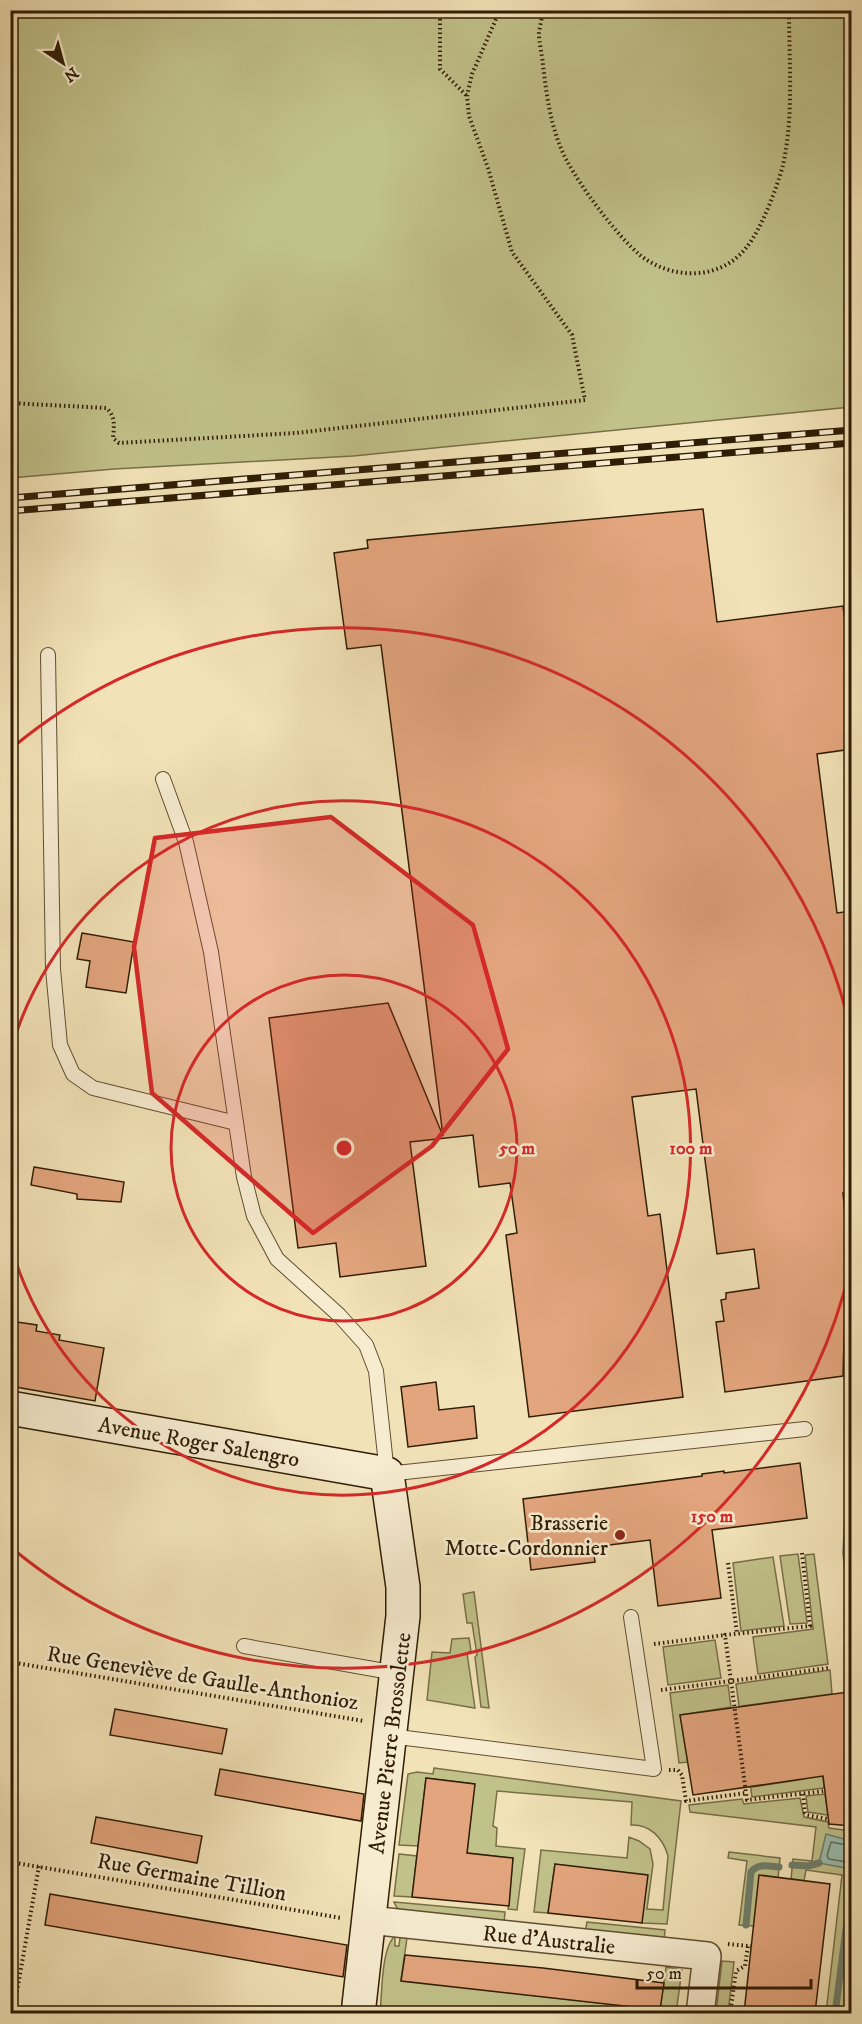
<svg xmlns="http://www.w3.org/2000/svg" width="862" height="2024" viewBox="0 0 862 2024" font-family="'IM FELL DW Pica',serif">
	<rect width="100%" height="100%" fill="#f2e2b7"/>
	<filter id="stains"><feTurbulence type="fractalNoise" baseFrequency=".00333" numOctaves="4"/><feColorMatrix values="0 0 0 0 .2 0 0 0 0 .09 0 0 0 0 .02 0 0 0 .5 -.17"/></filter>
	<radialGradient id="worn" r=".72"><stop offset=".6" stop-color="#630" stop-opacity="0"/><stop offset="1" stop-color="#630" stop-opacity=".3"/></radialGradient>
	<path fill="#c1c18a" stroke="#786f48" stroke-width="1.5" d="M 11,10 L 849,11 L 852,46 L 851,407 L 353,456 L 114,469 L 11,478 Z
		M 798,1554 L 807,1623 L 790,1624 L 780,1556 Z
		M 814,1554 L 828,1664 L 758,1674 L 753,1637 L 813,1629 L 805,1555 Z
		M 773,1557 L 784,1626 L 741,1631 L 733,1563 Z
		M 474,1592 L 489,1708 L 481,1707 L 475,1657 L 477,1655 L 472,1623 L 467,1623 L 463,1594 Z
		M 469,1638 L 471,1651 L 467,1653 L 475,1708 L 427,1700 L 432,1652 L 450,1653 L 452,1639 Z
		M 715,1640 L 721,1678 L 668,1685 L 663,1647 Z
		M 830,1670 L 832,1694 L 742,1706 L 753,1787 L 804,1779 L 803,1757 L 823,1775 L 824,1788 L 752,1797 L 736,1684 Z
		M 728,1685 L 731,1707 L 680,1715 L 688,1762 L 679,1763 L 670,1693 Z
		M 434,1768 L 681,1801 L 667,1924 L 642,1923 L 555,1864 L 548,1913 L 534,1912 L 541,1850 L 627,1858 L 629,1837 L 639,1841 L 650,1849 L 653,1864 L 647,1909 L 663,1910 L 668,1856 C 663,1838 650,1824 631,1825 L 632,1802 L 497,1791 L 493,1826 L 497,1828 L 496,1846 L 525,1849 L 517,1910 L 508,1909 L 513,1858 L 467,1853 L 474,1784 L 426,1778 L 418,1846 L 399,1845 L 408,1774 L 417,1772 L 433,1774 Z
		M 825,1794 L 828,1815 L 808,1812 L 806,1796 Z
		M 800,1798 L 804,1817 L 828,1822 L 829,1828 L 851,1831 L 851,2013 L 826,2013 L 842,1875 L 806,1870 L 804,1881 L 791,1879 L 793,1859 L 812,1861 L 816,1827 L 690,1812 L 689,1805 L 742,1799 L 744,1804 Z
		M 729,1852 L 780,1858 L 778,1878 L 754,1926 L 739,1925 L 747,1861 L 728,1858 Z
		M 399,1854 L 417,1856 L 412,1897 L 394,1896 Z
		M 394,1902 L 505,1912 L 504,1923 L 404,1911 L 397,1908 Z
		M 587,1922 L 665,1930 L 664,1941 L 585,1933 Z
		M 395,1936 L 395,1946 L 399,1946 L 400,1937 L 407,1938 L 401,1980 L 660,2010 L 666,1967 L 682,1970 L 676,2013 L 380,2014 C 382,1995 381,1948 395,1936 Z
		M 722,1961 L 734,1962 L 728,2013 L 716,2013 Z"/>
	<path fill="#9bbeaf" stroke="#707e6b" stroke-width="1.5" d="M 851,1392 L 851,1629 L 843,1553 Z
		M 826,1834 L 851,1841 L 851,1869 L 819,1863 Z"/>
	<g fill="none" stroke-linecap="round" stroke-linejoin="round">
		<path stroke="#666e5a" stroke-width="1.5" d="M 852,1506 L 849,1553 L 852,1577
			M 852,1846 L 831,1842 L 827,1856 L 829,1859 L 852,1863"/>
		<path stroke="#707e6b" stroke-width="7" d="M 792,1865 L 808,1866 L 819,1863
			M 746,1925 L 751,1872 C 758,1863 768,1866 779,1867
			M 835,2014 L 852,1883"/>
	</g>
	<path fill="#e3a57d" stroke="#301d05" stroke-width="1.5" d="M 703,509 L 717,622 L 843,606 L 852,678 L 852,749 L 817,754 L 837,913 L 852,911 L 852,1165 L 850,1193 L 843,1193 L 847,1232 L 843,1376 L 725,1392 L 716,1322 L 724,1321 L 721,1300 L 726,1299 L 726,1293 L 759,1288 L 754,1249 L 717,1254 L 696,1089 L 632,1097 L 648,1216 L 660,1214 L 683,1397 L 529,1417 L 506,1235 L 517,1233 L 510,1183 L 479,1187 L 473,1135 L 410,1142 L 426,1266 L 340,1277 L 336,1243 L 298,1248 L 269,1018 L 388,1003 L 443,1136 L 381,645 L 347,649 L 334,553 L 368,548 L 367,540 Z
		M 82,933 L 134,942 L 126,993 L 86,987 L 90,961 L 77,959 Z
		M 34,1167 L 124,1182 L 121,1202 L 77,1199 L 77,1194 L 31,1185 Z
		M 10,1321 L 37,1325 L 36,1331 L 60,1335 L 59,1340 L 104,1348 L 95,1401 L 10,1386 Z
		M 436,1382 L 439,1410 L 474,1406 L 477,1438 L 408,1447 L 401,1387 Z
		M 800,1463 L 807,1518 L 712,1530 L 721,1598 L 658,1606 L 650,1540 L 593,1547 L 595,1562 L 531,1570 L 523,1499 L 702,1476 L 702,1474 L 724,1471 L 724,1473 Z
		M 848,1692 L 852,1720 L 852,1826 L 829,1824 L 823,1776 L 693,1795 L 680,1715 Z
		M 115,1709 L 227,1729 L 222,1754 L 110,1735 Z
		M 220,1769 L 364,1794 L 361,1821 L 215,1795 Z
		M 426,1778 L 475,1784 L 467,1853 L 513,1858 L 509,1906 L 412,1897 Z
		M 96,1817 L 202,1836 L 197,1863 L 91,1843 Z
		M 555,1864 L 648,1875 L 642,1923 L 548,1913 Z
		M 759,1875 L 830,1884 L 815,2013 L 744,2013 Z
		M 50,1894 L 347,1945 L 343,1977 L 45,1925 Z
		M 405,1955 L 543,1968 L 664,1983 L 660,2010 L 401,1981 Z"/>
	<g fill="none" stroke-linecap="round" stroke-linejoin="round">
		<g stroke="#604e32" stroke-width="16">
			<path id="lane" d="M 48,655 L 53,969 L 60,1045 L 73,1074 L 93,1088 L 236,1123
				M 163,779 L 186,842 L 211,952 L 244,1177 L 254,1216 L 277,1259 L 339,1315 L 366,1345 L 376,1371 L 387,1474 L 805,1429
				M 244,1646 L 396,1673
				M 390,1736 L 654,1769 L 631,1617"/>
		</g>
		<g stroke="#604e32" stroke-width="30">
			<path id="street" d="M 369,1920 L 707,1956 L 700,2014"/>
		</g>
		<g stroke="#301d05" stroke-width="36">
			<path id="secondary" d="M 10,1408 L 387,1474 L 403,1587 L 403,1616 L 358,2014"/>
		</g>
		<path stroke="#301d05" stroke-width="4" stroke-dasharray="1.5 3" stroke-linecap="butt" d="M 440,10 L 440,69 L 467,96
			M 543,10 C 542,18 540,26 539,33 C 539,43 542,54 543,65 C 547,98 551,131 567,161 C 581,187 617,236 640,255 C 671,280 720,281 746,248 C 761,230 777,188 783,165 C 794,115 789,62 789,10
			M 10,403 L 106,408 C 116,416 114,426 113,438 L 119,443 L 296,433 L 585,400 L 572,335 L 512,252 L 488,168 L 469,116 L 467,96 L 472,74 L 500,10
			M 802,1553 L 810,1626 L 725,1635 L 731,1681 L 828,1668
			M 728,1563 L 737,1634
			M 654,1644 L 725,1635
			M 10,1662 L 364,1721
			M 661,1690 L 731,1681 L 746,1793
			M 669,1770 L 678,1770 L 682,1775 L 686,1801 L 746,1793 L 747,1800 L 825,1791
			M 803,1794 L 805,1813 L 807,1815 L 828,1819
			M 10,1862 L 341,1918
			M 728,1944 L 748,1946
			M 13,2014 L 39,1866
			M 730,2014 L 736,1971 L 745,1966 L 748,1946 L 751,1946"/>
		<use href="#lane" stroke="#f7ecd0" stroke-width="14"/>
		<use href="#street" stroke="#f7ecd0" stroke-width="27"/>
		<use href="#secondary" stroke="#f7ecd0" stroke-width="33"/>
		<g stroke="#301d05" stroke-width="7">
			<path id="rail" d="M 10,498 L 852,430
				M 10,511 L 852,443"/>
		</g>
		<use href="#rail" stroke="#f7ecd0" stroke-width="4.5" stroke-dasharray="14" stroke-linecap="butt"/>
	</g>
	<path fill="#d62828" fill-opacity="0.2" stroke="#d62828" stroke-width="4.5" stroke-linejoin="round" d="M 331,817 L 473,925 L 508,1049 L 432,1146 L 313,1233 L 152,1093 L 134,947 L 155,838 Z"/>
	<g fill="none" stroke="#d62828" stroke-width="3">
		<circle cx="344" cy="1148" r="173"/>
		<path d="M11 1049A347 347 0 1 1 11 1247"/>
		<path d="M851 1265A520 520 0 0 1 13 1549M13 747A520 520 0 0 1 851 1031"/>
	</g>
	<circle fill="#8f2418" stroke="#f7ecd0" stroke-width="2" cx="620" cy="1535" r="6"/>
	<g text-anchor="middle" stroke-width="5" stroke-linejoin="round" paint-order="stroke">
		<g font-size="22" fill="#301d05" stroke="#f7ecd0">
			<text transform="translate(199 1441) rotate(10)" y="8">Avenue Roger Salengro</text>
			<text transform="translate(203 1677) rotate(9)" y="8">Rue Geneviève de Gaulle-Anthonioz</text>
			<text transform="translate(389 1743) rotate(-83)" y="8">Avenue Pierre Brossolette</text>
			<text transform="translate(192 1876) rotate(10)" y="8">Rue Germaine Tillion</text>
			<text transform="translate(549 1939) rotate(6)" y="8">Rue d'Australie</text>
		</g>
		<g font-size="22" fill="#301d05" stroke="#f7ecd0" text-anchor="end">
			<text x="608" y="1530">Brasserie<tspan x="608" dy="25">Motte-Cordonnier</tspan></text>
		</g>
	</g>
	<circle cx="344" cy="1148" r="9" fill="#d62828" stroke="#f7ecd0" stroke-width="3"/>
	<g font-size="18" text-anchor="middle" font-weight="bold" fill="#d62828" stroke="#f7ecd0" stroke-width="5" stroke-linejoin="round" paint-order="stroke">
		<text x="517" y="1154">50 m</text>
		<text x="691" y="1154">100 m</text>
		<text x="712" y="1522">150 m</text>
	</g>
	<rect width="862" height="2024" fill="none" stroke="#f2e2b7" stroke-width="36"/>
	<rect x="12" y="12" width="838" height="2000" fill="none" stroke="#301d05" stroke-width="3"/>
	<rect x="18" y="18" width="826" height="1988" fill="none" stroke="#301d05" stroke-width="1.5"/>
	<g transform="translate(63 63) rotate(144)" stroke="#f7ecd0" stroke-width="4.5" paint-order="stroke">
	<path d="M0-4.5L10 22L0 15L-10 22Z" fill="#301d05"/>
	<text y="-9" font-size="16" font-weight="bold" text-anchor="middle" fill="#301d05">N</text>
	</g>
	<path d="M637 1979v9h174v-9" fill="none" stroke="#301d05" stroke-width="3"/>
	<text x="646" y="1979" font-size="18" fill="#301d05" stroke="#f7ecd0" stroke-width="4.5" paint-order="stroke">50 m</text>
	<rect width="100%" height="100%" filter="url(#stains)"/>
	<rect width="100%" height="100%" fill="url(#worn)"/>
</svg>
